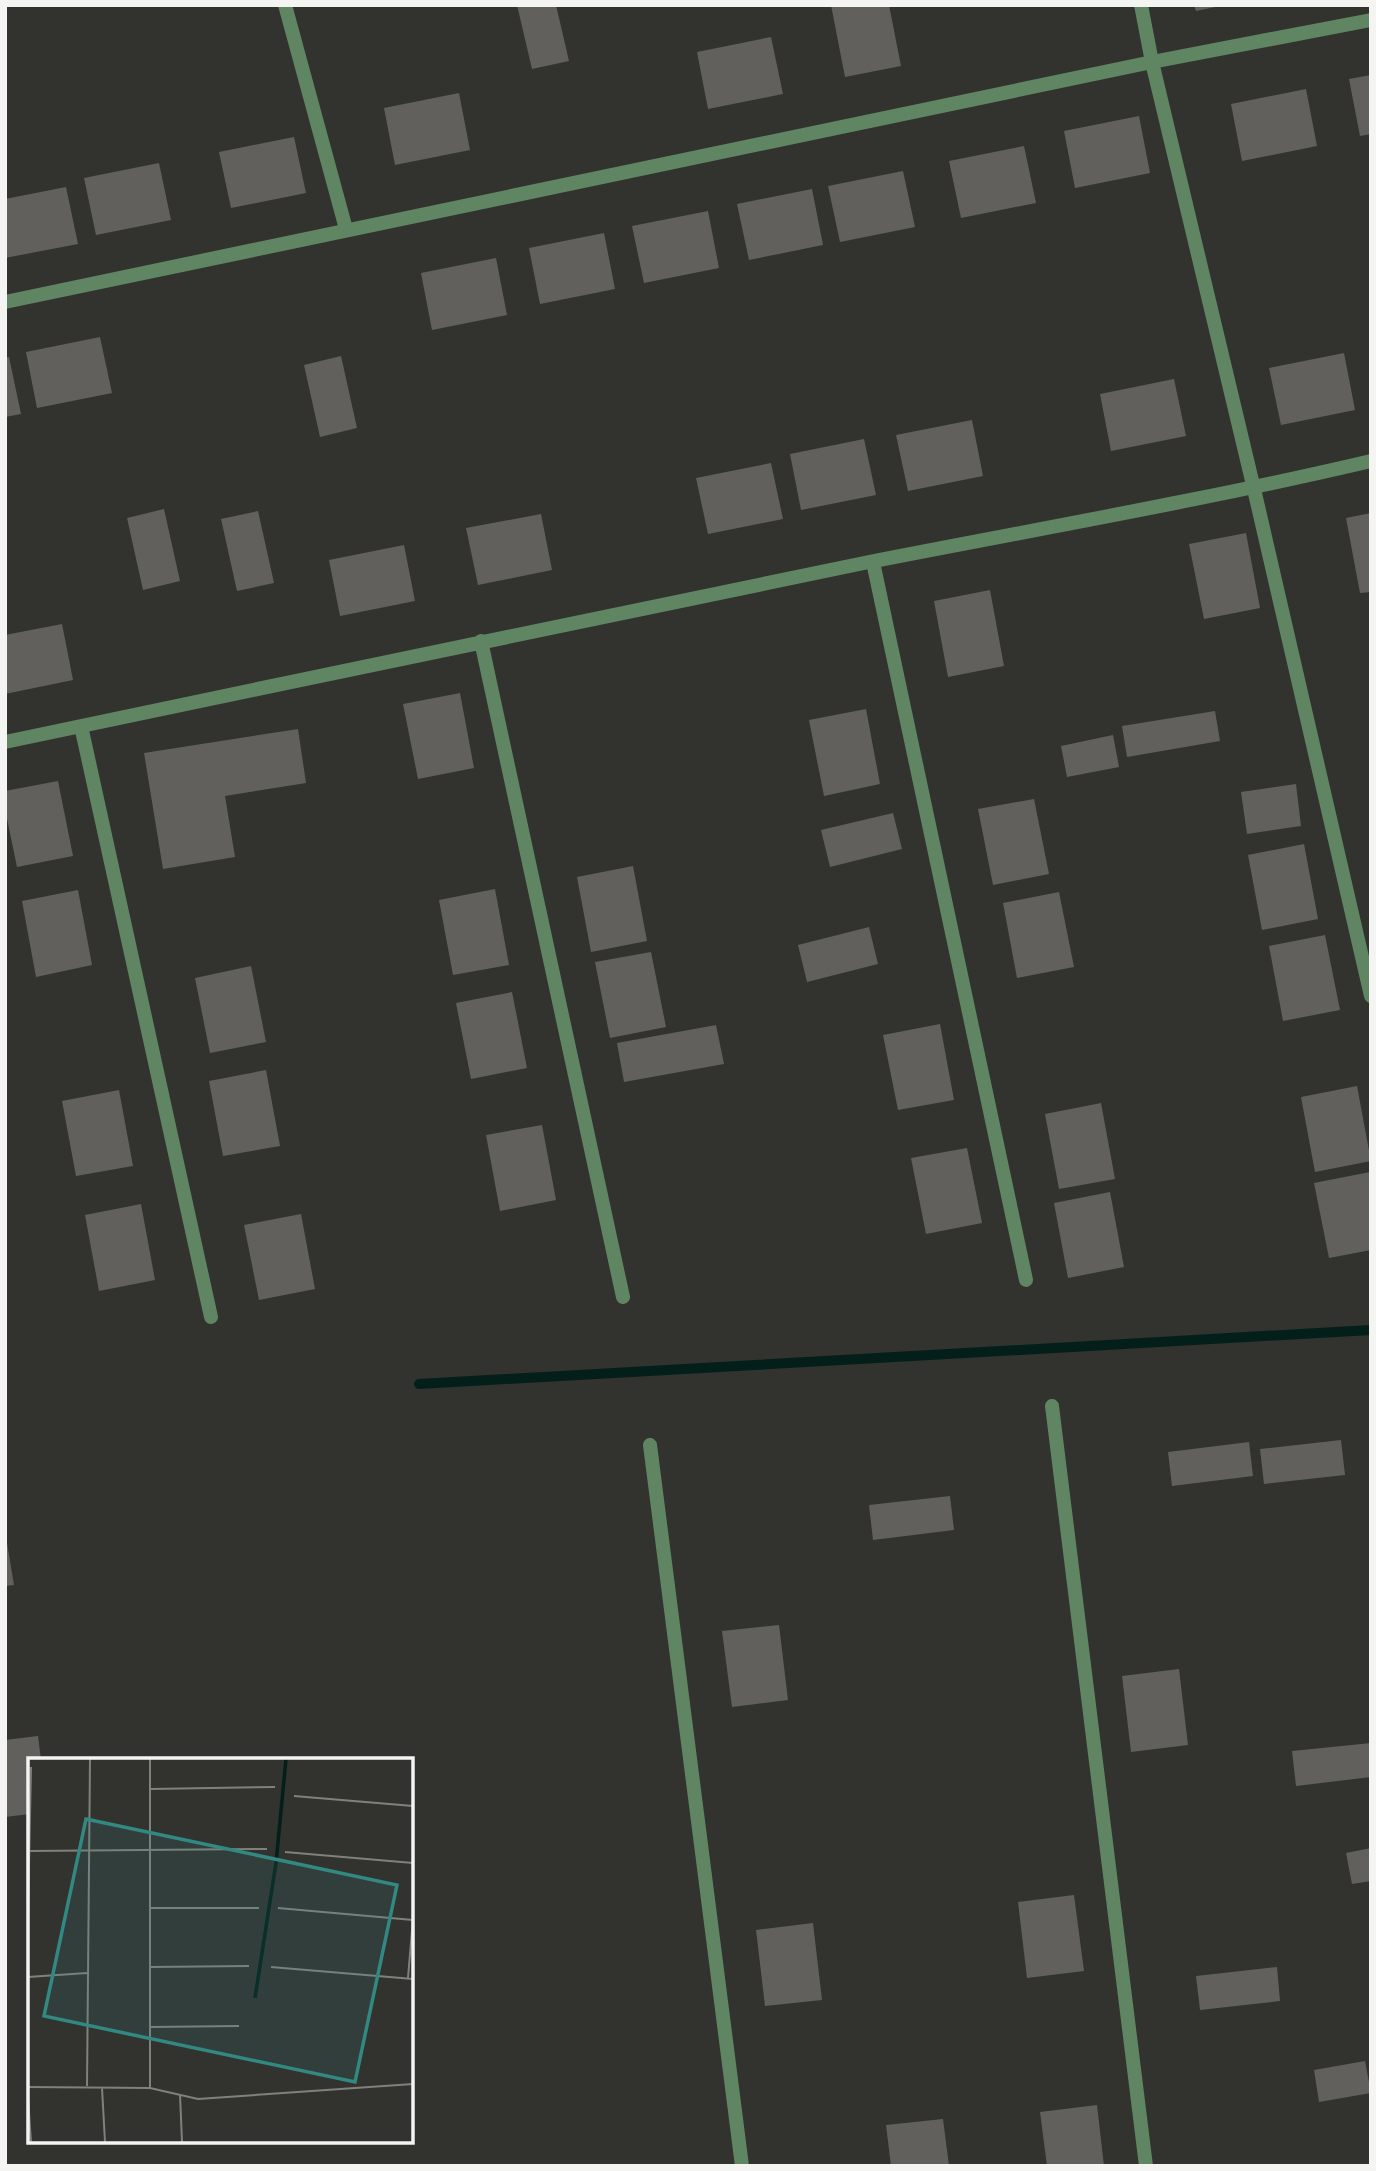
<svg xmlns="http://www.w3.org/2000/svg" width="1376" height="2171" viewBox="0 0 1376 2171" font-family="'Public Sans',sans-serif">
	<rect width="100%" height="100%" fill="#32322f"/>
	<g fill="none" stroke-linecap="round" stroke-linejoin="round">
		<path stroke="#041f19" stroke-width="10" d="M 419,1384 L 1371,1330"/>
	</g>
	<path fill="#61605d" d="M 517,5 L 556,5 L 569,61 L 532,69 Z
		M 831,5 L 889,5 L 901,66 L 845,77 Z
		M 1194,5 L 1220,5 L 1220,6 L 1196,11 Z
		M 771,37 L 783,94 L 708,109 L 697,52 Z
		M 1371,75 L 1371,134 L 1360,136 L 1349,79 Z
		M 1306,89 L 1317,146 L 1242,161 L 1231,104 Z
		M 459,93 L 470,150 L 395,165 L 384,108 Z
		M 1139,116 L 1150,173 L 1075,188 L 1064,131 Z
		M 294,137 L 306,193 L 231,208 L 219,152 Z
		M 1024,146 L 1036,203 L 961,218 L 949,161 Z
		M 159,163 L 171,220 L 96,235 L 84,178 Z
		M 903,171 L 915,227 L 840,242 L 828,186 Z
		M 66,187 L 78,244 L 5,258 L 5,199 Z
		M 812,189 L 823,245 L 749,260 L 737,204 Z
		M 708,211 L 719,268 L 644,283 L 632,226 Z
		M 604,233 L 615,289 L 540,304 L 529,248 Z
		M 496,258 L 507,315 L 432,330 L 421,273 Z
		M 100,337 L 112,393 L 37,408 L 26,352 Z
		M 1344,353 L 1355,410 L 1281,425 L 1269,368 Z
		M 341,356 L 357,428 L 320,437 L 304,365 Z
		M 9,357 L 21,414 L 5,417 L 5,358 Z
		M 1174,379 L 1186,436 L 1111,451 L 1100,394 Z
		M 972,420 L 983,476 L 908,491 L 896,435 Z
		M 864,439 L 876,495 L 801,510 L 790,454 Z
		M 771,463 L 783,519 L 708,534 L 696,478 Z
		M 164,509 L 180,581 L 143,590 L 127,518 Z
		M 258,511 L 274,583 L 237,591 L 221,519 Z
		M 1371,513 L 1371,592 L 1360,593 L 1346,518 Z
		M 541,514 L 552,570 L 478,585 L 466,528 Z
		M 1246,533 L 1260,608 L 1204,619 L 1189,544 Z
		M 404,545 L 415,601 L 340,616 L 329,560 Z
		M 990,590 L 1004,666 L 948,677 L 934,601 Z
		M 62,624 L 73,680 L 5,694 L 5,635 Z
		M 460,693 L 474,768 L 418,779 L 403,704 Z
		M 866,709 L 880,784 L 824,796 L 809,720 Z
		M 1215,711 L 1220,741 L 1127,757 L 1122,726 Z
		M 298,729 L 306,783 L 225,796 L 235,857 L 163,869 L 144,753 Z
		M 1113,735 L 1119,767 L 1067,777 L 1061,746 Z
		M 58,781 L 73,856 L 17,867 L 5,809 L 5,791 Z
		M 1296,784 L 1301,826 L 1247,834 L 1241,792 Z
		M 1034,799 L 1049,874 L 993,885 L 978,809 Z
		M 893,813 L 902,849 L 830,867 L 821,830 Z
		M 1304,844 L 1318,919 L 1262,930 L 1248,855 Z
		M 633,866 L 647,941 L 591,952 L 577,877 Z
		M 495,889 L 509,965 L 453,975 L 439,900 Z
		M 78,890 L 92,965 L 36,977 L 22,901 Z
		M 1059,892 L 1074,967 L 1017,978 L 1003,903 Z
		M 869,927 L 878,964 L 807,982 L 798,945 Z
		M 1325,935 L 1340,1010 L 1283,1021 L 1269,946 Z
		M 651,952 L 666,1027 L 610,1038 L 595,962 Z
		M 251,966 L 266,1042 L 210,1053 L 195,978 Z
		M 512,992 L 527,1068 L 471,1079 L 456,1003 Z
		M 940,1024 L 954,1100 L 898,1110 L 883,1035 Z
		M 716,1025 L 724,1064 L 624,1082 L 617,1043 Z
		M 266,1070 L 280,1146 L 223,1156 L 209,1081 Z
		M 1357,1086 L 1371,1161 L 1315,1172 L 1301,1097 Z
		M 119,1090 L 133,1166 L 76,1176 L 62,1101 Z
		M 1101,1103 L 1115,1179 L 1059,1189 L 1045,1114 Z
		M 542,1125 L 556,1200 L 500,1211 L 486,1135 Z
		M 967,1148 L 982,1223 L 926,1234 L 911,1158 Z
		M 1370,1172 L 1371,1250 L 1329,1258 L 1314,1183 Z
		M 1110,1192 L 1124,1267 L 1068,1278 L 1054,1203 Z
		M 141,1204 L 155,1280 L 99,1291 L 85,1215 Z
		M 301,1214 L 315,1289 L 259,1300 L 244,1225 Z
		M 1341,1440 L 1345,1475 L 1264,1484 L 1260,1449 Z
		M 1249,1442 L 1253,1476 L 1172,1486 L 1168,1452 Z
		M 950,1496 L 954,1530 L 873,1540 L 869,1505 Z
		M 5,1531 L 14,1585 L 5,1586 Z
		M 779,1625 L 788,1700 L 732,1707 L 722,1631 Z
		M 1179,1669 L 1188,1745 L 1131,1752 L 1122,1676 Z
		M 38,1736 L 41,1760 L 30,1760 L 30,1814 L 5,1817 L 5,1740 Z
		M 1371,1743 L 1371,1777 L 1296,1786 L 1292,1751 Z
		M 1371,1848 L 1371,1881 L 1352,1884 L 1346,1853 Z
		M 1074,1895 L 1084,1971 L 1027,1978 L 1018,1902 Z
		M 813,1923 L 822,2000 L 765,2006 L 756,1930 Z
		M 1277,1967 L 1280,2001 L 1200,2010 L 1196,1976 Z
		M 1365,2061 L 1371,2093 L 1319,2102 L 1314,2070 Z
		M 1097,2105 L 1104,2166 L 1047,2166 L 1040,2112 Z
		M 943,2119 L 949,2166 L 891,2166 L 886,2125 Z"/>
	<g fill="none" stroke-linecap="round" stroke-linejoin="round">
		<path stroke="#5f8562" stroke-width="14" d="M 285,5 L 346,229
			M 1141,5 L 1152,62 L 1254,489 L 1371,996
			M 5,302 L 1152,62 L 1371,20
			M 873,562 L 1026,1280
			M 481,641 L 623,1297
			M 81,726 L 211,1317
			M 5,742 C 293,682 581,620 869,562 C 1037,529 1205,500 1371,461
			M 1052,1406 L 1146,2166
			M 650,1445 L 742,2166"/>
	</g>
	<g transform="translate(28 1758)">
		<rect width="385" height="385" fill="#32322f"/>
		<path fill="none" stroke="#041f19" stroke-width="3.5" d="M 227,240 L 248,105 L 258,1"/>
		<path fill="none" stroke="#80807d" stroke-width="2" d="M 122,1 L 122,330M 123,31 L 247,29M 266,38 L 385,48M 2,93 L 239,91M 257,94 L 385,105M 123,150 L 231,150M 250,150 L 385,162M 0,157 L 3,9M 122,209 L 221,208M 243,209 L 385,221M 0,219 L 59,215M 380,220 L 385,160M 122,269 L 211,268M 59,328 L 62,1M 0,329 L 122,330 L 170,341 L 385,326M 74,330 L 77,384M 152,336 L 154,384M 0,340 L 3,384"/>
		<path fill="#318982" fill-opacity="0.15" stroke="#318982" stroke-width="3.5" d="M 58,61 L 369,127 L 327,324 L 16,258 Z"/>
		<rect width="385" height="385" fill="none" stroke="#f4f5f3" stroke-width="3.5"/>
	</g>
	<rect width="1376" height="2171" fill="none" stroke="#f4f5f3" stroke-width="14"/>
</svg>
